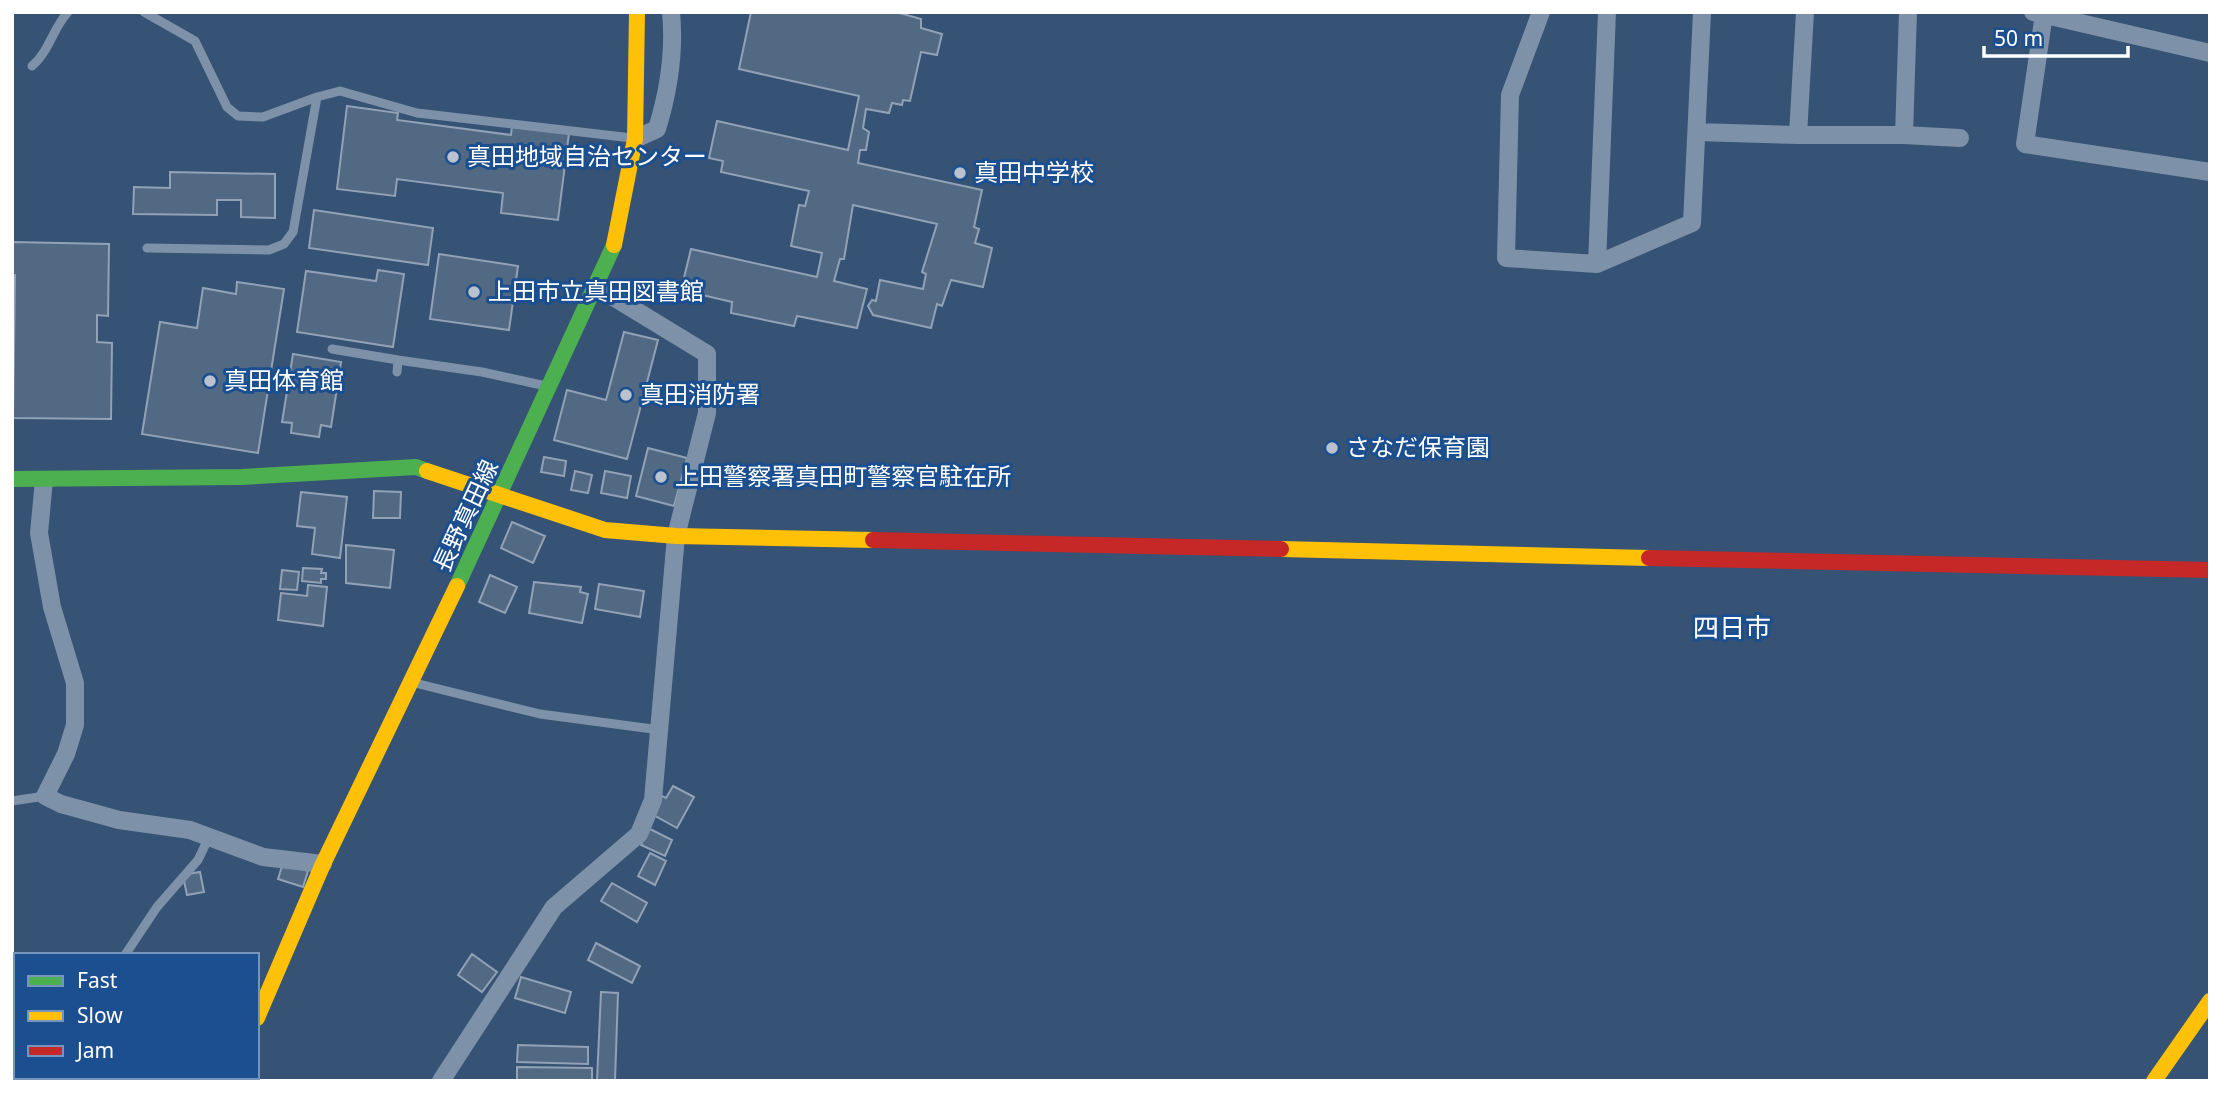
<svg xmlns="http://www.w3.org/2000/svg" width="2222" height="1093" viewBox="0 0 2222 1093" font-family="'Noto Sans','Noto Sans JP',sans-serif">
	<rect width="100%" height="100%" fill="#365274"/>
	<path fill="#526984" stroke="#92a2b6" stroke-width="2" d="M 751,12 L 896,12 L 921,19 L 921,28 L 942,34 L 937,55 L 921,52 L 910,101 L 903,100 L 902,105 L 892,103 L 889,113 L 866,109 L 863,128 L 869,132 L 866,150 L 860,150 L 858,163 L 982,190 L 974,227 L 979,229 L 975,243 L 992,248 L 983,287 L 951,280 L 942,306 L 937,304 L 931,328 L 873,315 L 868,306 L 872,300 L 876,301 L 880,280 L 923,289 L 926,274 L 922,272 L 937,224 L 853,205 L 844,259 L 840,259 L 834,281 L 867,289 L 857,328 L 797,316 L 794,326 L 731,313 L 732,302 L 681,290 L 691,249 L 817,277 L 822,253 L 791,246 L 799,205 L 805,206 L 809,191 L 721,172 L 723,161 L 709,158 L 717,121 L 848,150 L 859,96 L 739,69 Z
		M 347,106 L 398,113 L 397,120 L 511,135 L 512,126 L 569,133 L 558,220 L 501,213 L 503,193 L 397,179 L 395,196 L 337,189 Z
		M 170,172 L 275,174 L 275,218 L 241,217 L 241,200 L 217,200 L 217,215 L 133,214 L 134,187 L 170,188 Z
		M 314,210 L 433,228 L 428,265 L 309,248 Z
		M 12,242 L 109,244 L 108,316 L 97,315 L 97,342 L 112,343 L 111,419 L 13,418 L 15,275 L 12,275 Z
		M 439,254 L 518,266 L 509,330 L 430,319 Z
		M 378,270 L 404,274 L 393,347 L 297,332 L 306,271 L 376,281 Z
		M 237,282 L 284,289 L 258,453 L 142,434 L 160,322 L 197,328 L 203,288 L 236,294 Z
		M 624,332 L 658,340 L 627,459 L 554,440 L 567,390 L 606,400 Z
		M 293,354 L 341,362 L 331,427 L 321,425 L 319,437 L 291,433 L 292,423 L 282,422 Z
		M 648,448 L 687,458 L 674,506 L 636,496 Z
		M 544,457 L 566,461 L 564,476 L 541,472 Z
		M 575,471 L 592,475 L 588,493 L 571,490 Z
		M 605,471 L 631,476 L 627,498 L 601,493 Z
		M 374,491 L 401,492 L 400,518 L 373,518 Z
		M 301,492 L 347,497 L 340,558 L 312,554 L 315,528 L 297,526 Z
		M 512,522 L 545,536 L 533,563 L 501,548 Z
		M 346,545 L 394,550 L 390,588 L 346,583 Z
		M 303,568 L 322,569 L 321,573 L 326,573 L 326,579 L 321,579 L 321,583 L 302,581 Z
		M 282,570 L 299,572 L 297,590 L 280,589 Z
		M 490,575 L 517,587 L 505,613 L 479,602 Z
		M 534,582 L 581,587 L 580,592 L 588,594 L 582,623 L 529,613 Z
		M 599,584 L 644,591 L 640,617 L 595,609 Z
		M 308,585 L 327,587 L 323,626 L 278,620 L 281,593 L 307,596 Z
		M 673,786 L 694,797 L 677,828 L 650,813 L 660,795 L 666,798 Z
		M 648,828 L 672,840 L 665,856 L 641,845 Z
		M 650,853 L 666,861 L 655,885 L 638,876 Z
		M 283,863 L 308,871 L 303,887 L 278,879 Z
		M 200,872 L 204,892 L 187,895 L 184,881 L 188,874 Z
		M 612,883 L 647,903 L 637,922 L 601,901 Z
		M 596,943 L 640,966 L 632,983 L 588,960 Z
		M 472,954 L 497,972 L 482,992 L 458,975 Z
		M 521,977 L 571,992 L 565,1013 L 515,998 Z
		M 601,992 L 618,993 L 615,1081 L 597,1081 Z
		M 518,1045 L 588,1047 L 588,1064 L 517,1062 Z
		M 517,1067 L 592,1068 L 592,1081 L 517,1081 Z"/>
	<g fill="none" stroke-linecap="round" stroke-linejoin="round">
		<path stroke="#7d92a8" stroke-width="9" d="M 144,12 L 195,41 L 227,107 L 238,116 L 263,117 L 317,97 L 293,232 L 284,244 L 269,250 L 147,248
			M 32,66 C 49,52 53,28 68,12
			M 317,97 L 340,91 L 417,113 L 632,138
			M 332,349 L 398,360
			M 397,372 L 398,360 L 482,372 L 546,386
			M 415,683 L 540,714 L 660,730
			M 12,801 L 45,796
			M 125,955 L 157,907 L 198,860 L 209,837
			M 43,1081 L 46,1077"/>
		<path stroke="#7d92a8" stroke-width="18" d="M 1541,12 L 1510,95 L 1506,258 L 1597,264 L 1692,223 L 1702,12
			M 1805,12 L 1798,135 L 1904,135 L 1908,12
			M 2033,12 L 2210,53
			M 2044,14 L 2025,144 L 2210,172
			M 1697,132 L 1798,135
			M 1904,135 L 1960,138
			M 635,139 L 657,129 C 669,90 675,53 671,12
			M 1597,264 L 1607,12
			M 44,480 L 39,533 L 52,607 L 75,683 L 75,725 L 66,754 L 45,796 L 61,804 L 119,820 L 190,830 L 263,857 L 323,864
			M 441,1081 L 554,907 L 639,834 L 653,800 L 676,536 L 707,413 L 707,354 L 597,287"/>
		<path stroke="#4caf50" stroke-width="16" d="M 12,479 L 242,477 L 416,467 L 427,471
			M 457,586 L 614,245"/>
		<path stroke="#ffc107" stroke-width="16" d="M 614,245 L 635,139 L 637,12
			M 427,471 L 605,530 L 676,536 L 873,540
			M 1281,549 L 1649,558
			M 257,1018 L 323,864 L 457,586
			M 230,1081 L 232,1077
			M 2154,1081 L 2210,1001"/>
		<path stroke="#c62828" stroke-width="16" d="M 873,540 L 1281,549
			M 1649,558 L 2210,570"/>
	</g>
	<g fill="#b9c2ce" stroke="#1b4f8f" stroke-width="2.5">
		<circle cx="453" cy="157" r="7"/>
		<circle cx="960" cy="173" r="7"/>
		<circle cx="474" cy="292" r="7"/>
		<circle cx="210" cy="381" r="7"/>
		<circle cx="626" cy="395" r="7"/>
		<circle cx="1332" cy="448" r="7"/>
		<circle cx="661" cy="477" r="7"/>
	</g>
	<g text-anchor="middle" stroke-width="6" stroke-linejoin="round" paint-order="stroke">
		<g font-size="24" fill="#fff" stroke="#1b4f8f" text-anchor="start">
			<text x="467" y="165">真田地域自治センター</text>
			<text x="974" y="181">真田中学校</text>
			<text x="488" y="300">上田市立真田図書館</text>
			<text x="224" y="389">真田体育館</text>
			<text x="640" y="403">真田消防署</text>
			<text x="1346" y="456">さなだ保育園</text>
			<text x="675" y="485">上田警察署真田町警察官駐在所</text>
		</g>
		<g font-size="24" fill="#fff" stroke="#1b4f8f">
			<text transform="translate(466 516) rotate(-65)" y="8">長野真田線</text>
		</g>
		<g font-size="26" fill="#fff" stroke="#1b4f8f">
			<text x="1732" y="637">四日市</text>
		</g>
	</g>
	<rect width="2222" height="1093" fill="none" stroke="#ffffff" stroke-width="28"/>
	<rect x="14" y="953" width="245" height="126" fill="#1b4f8f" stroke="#7695bc" stroke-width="2"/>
	<rect x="28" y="976" width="35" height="10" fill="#4caf50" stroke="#7695bc" stroke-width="2"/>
	<text x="77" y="988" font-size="21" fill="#ffffff">Fast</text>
	<rect x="28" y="1011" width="35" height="10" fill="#ffc107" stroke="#7695bc" stroke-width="2"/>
	<text x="77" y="1023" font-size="21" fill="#ffffff">Slow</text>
	<rect x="28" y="1046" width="35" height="10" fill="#c62828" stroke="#7695bc" stroke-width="2"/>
	<text x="77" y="1058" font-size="21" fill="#ffffff">Jam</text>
	<path d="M1984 46v10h144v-10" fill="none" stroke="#ffffff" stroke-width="3.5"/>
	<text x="1994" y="46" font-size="21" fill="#ffffff" stroke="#1b4f8f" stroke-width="5" paint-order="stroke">50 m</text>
</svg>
